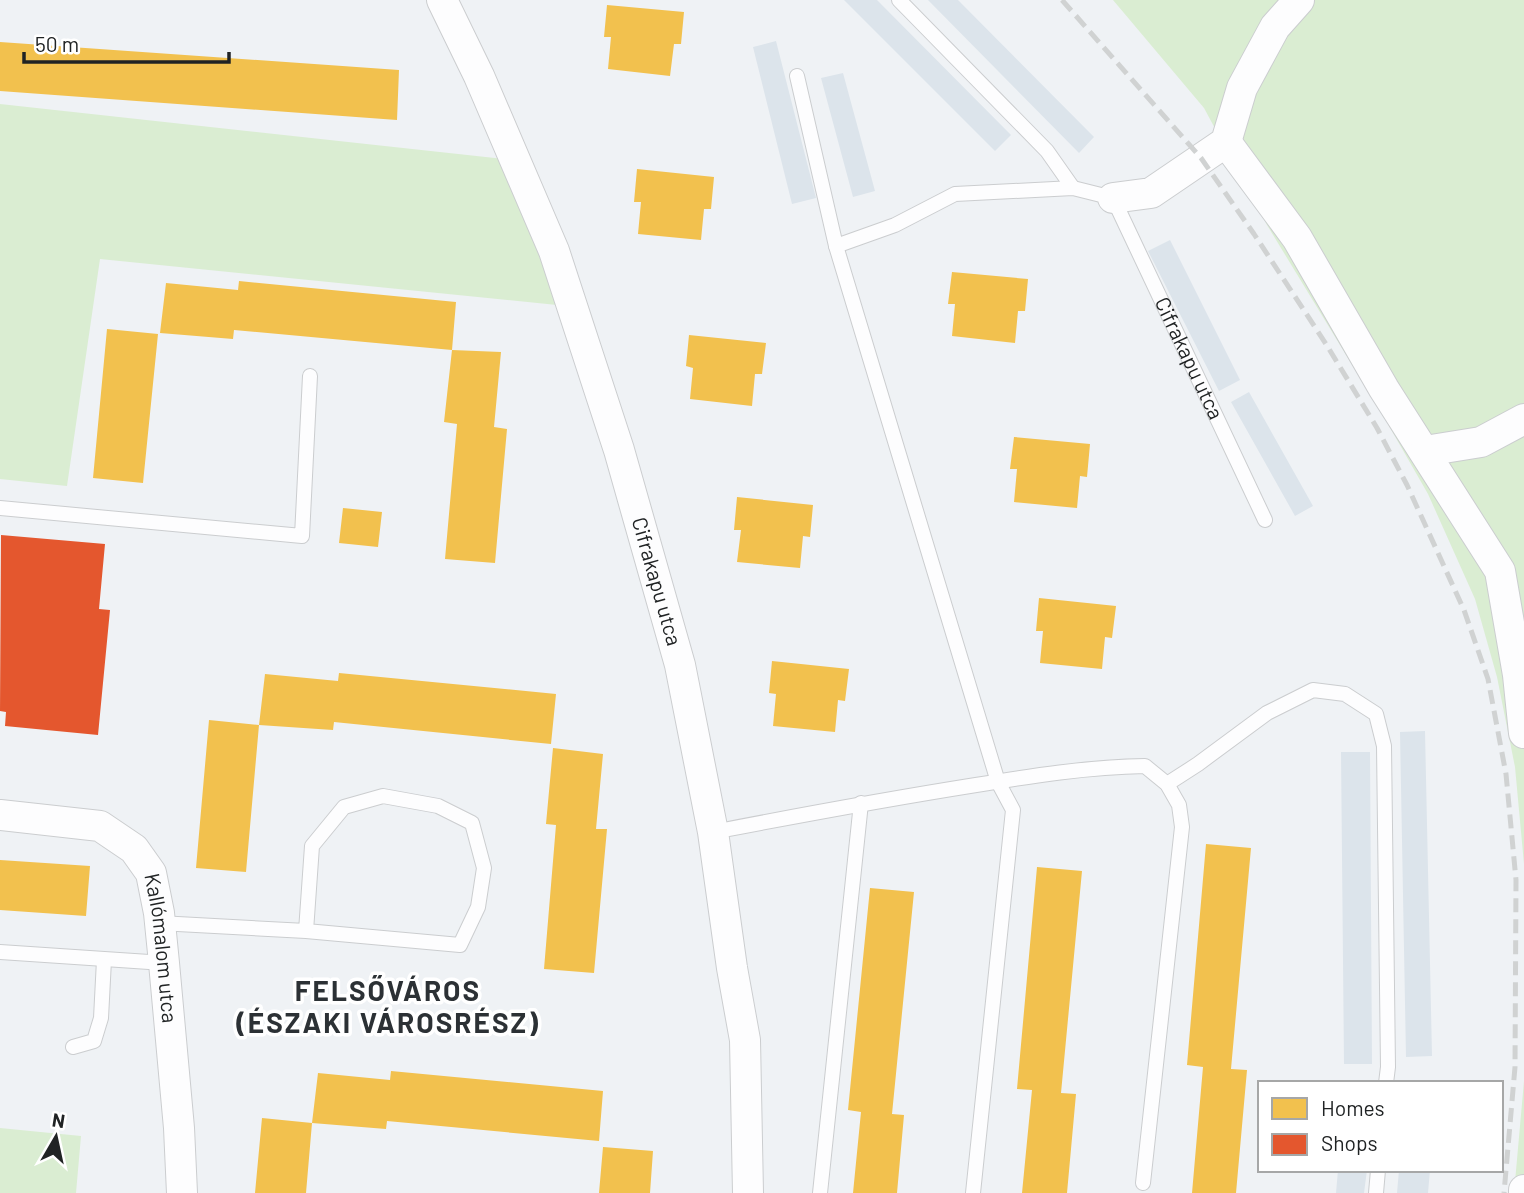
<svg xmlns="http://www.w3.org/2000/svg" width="1524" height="1193" viewBox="0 0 1524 1193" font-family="Barlow,sans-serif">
	<rect width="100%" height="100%" fill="#eff2f5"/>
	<path fill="#dce4eb" d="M 844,0 L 877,0 L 1011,135 L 995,151 Z
		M 928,0 L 958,0 L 1094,137 L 1079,153 Z
		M 776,41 L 816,198 L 792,204 L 753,47 Z
		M 843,73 L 875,191 L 853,197 L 821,78 Z
		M 1170,240 L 1240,380 L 1219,391 L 1148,251 Z
		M 1249,392 L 1313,506 L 1295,516 L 1231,402 Z
		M 1425,731 L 1432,1056 L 1406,1057 L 1400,732 Z
		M 1341,752 L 1370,752 L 1372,1064 L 1344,1064 Z
		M 1338,1170 L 1367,1170 L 1364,1193 L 1336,1193 Z
		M 1399,1170 L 1430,1170 L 1428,1193 L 1397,1193 Z"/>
	<path fill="#daedd2" d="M 1113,0 L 1524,0 L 1524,864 L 1515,767 L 1497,677 L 1475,599 L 1428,494 L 1385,419 L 1267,225 L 1204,108 Z
		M 0,104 L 504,159 L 557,305 L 100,259 L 67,486 L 0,479 Z
		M 1524,1081 L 1524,1193 L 1514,1193 Z
		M 0,1128 L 81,1136 L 76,1193 L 0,1193 Z"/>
	<path fill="#f2c14e" d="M 607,5 L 684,12 L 681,44 L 674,44 L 670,76 L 608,69 L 611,37 L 604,37 Z
		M 0,42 L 399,70 L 397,120 L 0,91 Z
		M 637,169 L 714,177 L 711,209 L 704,209 L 701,240 L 638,234 L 641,202 L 634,202 Z
		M 952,272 L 1028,279 L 1025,311 L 1018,311 L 1015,343 L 952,336 L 955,304 L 948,304 Z
		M 239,281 L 456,302 L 452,350 L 234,330 L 233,339 L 160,333 L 166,283 L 238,290 Z
		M 107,329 L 158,334 L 143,483 L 93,478 Z
		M 689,335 L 766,343 L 762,374 L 755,374 L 752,406 L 690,399 L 693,368 L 686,366 Z
		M 452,350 L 501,352 L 494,427 L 507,429 L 495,563 L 445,559 L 457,424 L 444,422 Z
		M 1014,437 L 1090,444 L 1087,477 L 1080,476 L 1077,508 L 1014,502 L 1017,469 L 1010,469 Z
		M 737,497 L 813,505 L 810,537 L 803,536 L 800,568 L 737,562 L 741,530 L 734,530 Z
		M 343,508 L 382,512 L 378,547 L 339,543 Z
		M 1039,598 L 1116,606 L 1112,638 L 1105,637 L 1102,669 L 1040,663 L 1043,631 L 1036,631 Z
		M 772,661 L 849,669 L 845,701 L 838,700 L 835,732 L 773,726 L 776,694 L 769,693 Z
		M 339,673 L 556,694 L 551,744 L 334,722 L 333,730 L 259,725 L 246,872 L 196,868 L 209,720 L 259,725 L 265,674 L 338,681 Z
		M 553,748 L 603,754 L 596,829 L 607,829 L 594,973 L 544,969 L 556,825 L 546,824 Z
		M 1206,844 L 1251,848 L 1231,1069 L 1247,1070 L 1236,1193 L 1192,1193 L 1203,1067 L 1187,1065 Z
		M 0,860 L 90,866 L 86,916 L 0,910 Z
		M 1037,867 L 1082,871 L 1061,1093 L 1076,1094 L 1067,1193 L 1022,1193 L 1032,1090 L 1017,1089 Z
		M 870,888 L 914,892 L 892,1114 L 904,1115 L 897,1193 L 853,1193 L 861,1112 L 848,1110 Z
		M 391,1071 L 603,1091 L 599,1141 L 387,1121 L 386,1129 L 312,1123 L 318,1073 L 390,1080 Z
		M 262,1118 L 312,1123 L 306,1193 L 255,1193 Z
		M 603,1147 L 653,1151 L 650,1193 L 599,1193 Z"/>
	<path fill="#e4572e" d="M 1,535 L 105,544 L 99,609 L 110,610 L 98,735 L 5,726 L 6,712 L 0,711 Z"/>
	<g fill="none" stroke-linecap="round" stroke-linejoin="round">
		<g stroke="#cbcdcf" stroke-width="16">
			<g id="service">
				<path d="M 899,0 L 1047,151 L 1073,188"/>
				<path d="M 797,76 L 836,246 L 998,782 L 1013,810 L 973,1193"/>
				<path id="s1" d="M 836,246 L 895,225 L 955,194 L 1073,188 L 1113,198 L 1265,520"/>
				<path d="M 0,508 L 302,536 L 310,376"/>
				<path d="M 1167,784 L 1198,764 L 1267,713 L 1313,690 L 1345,694 L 1376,714 L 1384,746 L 1388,1067 L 1386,1083"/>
				<path d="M 713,832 C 801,815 888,799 976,785 C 1031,776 1088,767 1145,766 L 1167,784 L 1179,805 L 1182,827 L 1143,1183"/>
				<path d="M 159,923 L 306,931 L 460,945 L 478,907 L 484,868 L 472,823 L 438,806 L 383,796 L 344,807 L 312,846 L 306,931"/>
				<path d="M 0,952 L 164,963"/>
				<path d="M 73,1047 L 94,1041 L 101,1018 L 104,960"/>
				<path d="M 820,1193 L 861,803"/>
				<path d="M 1376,1193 L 1378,1170"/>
			</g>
		</g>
		<g stroke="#cbcdcf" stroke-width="32">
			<g id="minor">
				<path id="s2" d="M 442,0 L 479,76 L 554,251 L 619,450 L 680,665 L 713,832 L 732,968 L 745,1040 L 748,1193"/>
				<path d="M 1226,142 L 1297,238 L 1384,389 L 1500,571 L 1518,675 L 1524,733"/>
				<path d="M 1113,198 L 1151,193 L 1226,142 L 1242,88 L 1275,27 L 1299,0"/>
				<path d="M 1425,451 L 1481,442 L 1524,419"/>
				<path id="s3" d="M 0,815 L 100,826 L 134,849 L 151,873 L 159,913 L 164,963 L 179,1128 L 182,1193"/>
				<path d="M 1524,1193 L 1524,1190"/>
			</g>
		</g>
		<use href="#service" stroke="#fdfdfe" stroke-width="14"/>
		<use href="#minor" stroke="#fdfdfe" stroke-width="30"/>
		<path stroke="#d0d2d2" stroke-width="5" stroke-dasharray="14 7" stroke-linecap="butt" d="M 1062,0 L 1201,158 L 1254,234 L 1326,344 L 1377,428 L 1407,485 L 1464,610 L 1488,679 L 1506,774 L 1516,880 L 1515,1067 L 1504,1193"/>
	</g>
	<g text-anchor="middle" stroke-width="7" stroke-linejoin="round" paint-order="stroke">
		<g font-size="21" fill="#202324" stroke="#fff">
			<text dy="7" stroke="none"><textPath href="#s1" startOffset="467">Cifrakapu utca</textPath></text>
			<text dy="7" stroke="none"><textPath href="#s2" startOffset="621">Cifrakapu utca</textPath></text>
			<text dy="7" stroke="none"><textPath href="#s3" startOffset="247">Kallómalom utca</textPath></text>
		</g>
		<g font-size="28" font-weight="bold" letter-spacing="2" fill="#2c3135" stroke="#fff">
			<text x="388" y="1001">FELSŐVÁROS<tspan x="388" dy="32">(ÉSZAKI VÁROSRÉSZ)</tspan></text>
		</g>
	</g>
	<rect x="1258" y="1081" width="245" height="91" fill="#ffffff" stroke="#a6a7a7" stroke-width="2"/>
	<rect x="1272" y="1098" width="35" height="21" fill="#f2c14e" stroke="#a6a7a7" stroke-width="2"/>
	<text x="1321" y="1116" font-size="21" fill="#202324">Homes</text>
	<rect x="1272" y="1134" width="35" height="21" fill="#e4572e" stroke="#a6a7a7" stroke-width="2"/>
	<text x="1321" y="1151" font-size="21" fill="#202324">Shops</text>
	<g transform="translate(56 1137) rotate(9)" stroke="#ffffff" stroke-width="5" paint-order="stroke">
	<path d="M0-5L12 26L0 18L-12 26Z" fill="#202324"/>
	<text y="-10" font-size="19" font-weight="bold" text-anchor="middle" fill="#202324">N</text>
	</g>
	<path d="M24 52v10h205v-10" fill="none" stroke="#202324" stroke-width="3.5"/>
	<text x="35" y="52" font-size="21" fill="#202324" stroke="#ffffff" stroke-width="5" paint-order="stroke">50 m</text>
</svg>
